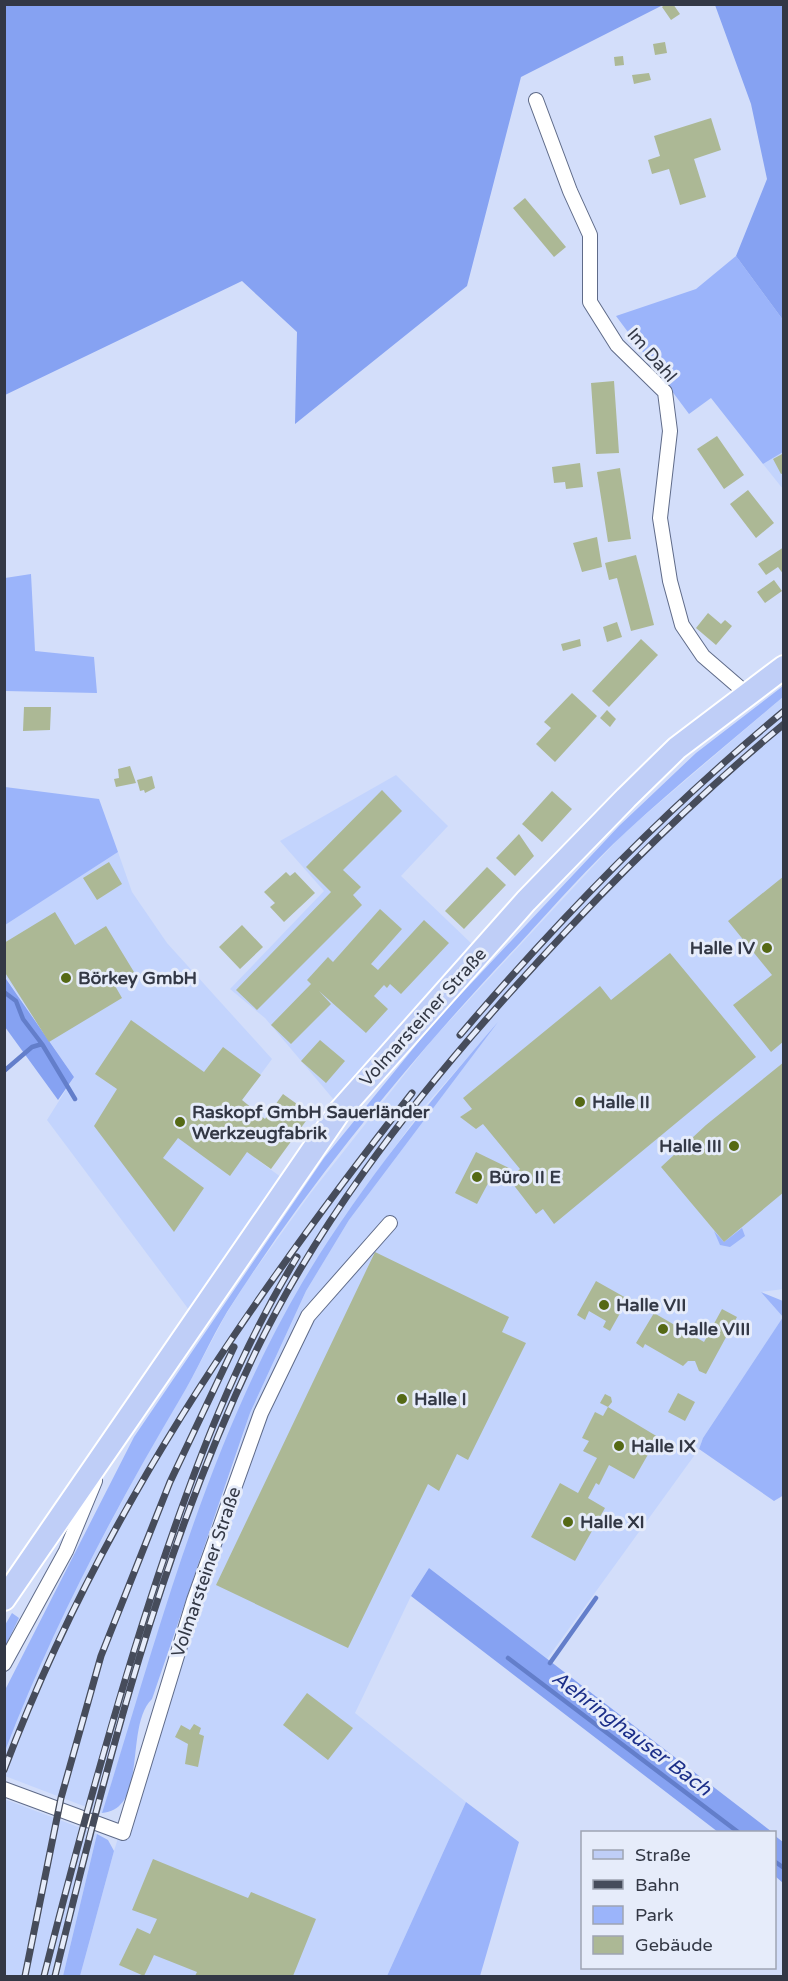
<svg xmlns="http://www.w3.org/2000/svg" width="788" height="1981" viewBox="0 0 788 1981" font-family="'Varela Round',sans-serif">
	<rect width="100%" height="100%" fill="#d3defa"/>
	<path fill="#c3d4fd" d="M 783,452 L 783,489 L 763,464 Z
		M 783,697 L 784,1289 L 761,1292 L 783,1317 L 703,1438 L 699,1449 L 547,1659 L 429,1568 L 411,1596 L 355,1713 L 466,1802 L 387,1976 L 80,1976 L 114,1851 L 250,1413 L 306,1291 L 349,1220 L 490,1032 L 424,1107 L 344,1217 L 215,1467 L 174,1585 L 102,1813 L 5,1776 L 4,1751 L 28,1690 L 74,1591 L 150,1449 L 192,1378 L 225,1316 L 247,1281 L 310,1194 L 431,1041 L 624,833 Z
		M 396,775 L 448,826 L 401,876 L 473,945 L 334,1100 L 265,1018 L 230,989 L 324,891 L 280,841 Z
		M 118,852 L 132,892 L 167,943 L 272,1059 L 242,1100 L 265,1119 L 243,1149 L 289,1183 L 192,1314 L 47,1120 L 74,1077 L 5,976 L 4,925 Z
		M 4,1799 L 97,1834 L 63,1976 L 5,1976 Z"/>
	<path fill="#9bb4fa" d="M 736,256 L 783,320 L 783,452 L 763,464 L 711,398 L 689,414 L 616,316 L 696,289 Z
		M 31,574 L 35,651 L 94,657 L 97,693 L 5,691 L 5,578 Z
		M 783,686 L 783,697 C 731,741 677,785 627,831 C 589,866 555,905 521,942 C 415,1054 310,1181 227,1312 C 210,1340 197,1371 180,1399 C 113,1512 52,1628 5,1751 L 5,1690 L 134,1437 L 324,1158 L 434,1023 L 619,826 L 696,753 Z
		M 5,787 L 99,799 L 118,852 L 5,925 Z
		M 498,1022 L 349,1220 L 306,1291 L 250,1413 L 152,1699 C 124,1726 149,1809 102,1813 C 158,1635 206,1446 302,1283 C 358,1189 427,1104 498,1022 Z
		M 742,1228 L 745,1236 L 730,1247 L 720,1245 L 714,1231 L 724,1242 Z
		M 761,1292 L 783,1301 L 784,1495 L 774,1501 L 699,1449 L 703,1438 L 783,1317 Z
		M 12,1613 L 19,1618 L 5,1647 L 5,1625 Z
		M 466,1802 L 519,1842 L 480,1976 L 387,1976 Z
		M 97,1834 L 108,1840 L 114,1851 L 80,1976 L 63,1976 Z"/>
	<path fill="#86a2f2" d="M 5,4 L 663,4 L 663,5 L 521,77 L 467,286 L 295,424 L 297,332 L 242,281 L 5,395 Z
		M 715,5 L 783,5 L 783,320 L 736,256 L 767,179 L 751,104 Z
		M 4,976 L 74,1077 L 58,1100 L 5,1027 Z
		M 429,1568 L 772,1832 L 718,1832 L 411,1596 Z
		M 774,1835 L 783,1842 L 783,1883 L 775,1876 Z"/>
	<g fill="none" stroke-linecap="round" stroke-linejoin="round">
		<path stroke="#637eca" stroke-width="4.5" d="M 4,992 L 16,1001 L 23,1019 L 42,1044 L 75,1099
			M 4,1071 L 32,1047 L 42,1044
			M 508,1658 L 738,1832
			M 550,1663 L 596,1598
			M 774,1861 L 784,1868"/>
	</g>
	<path fill="#acb895" d="M 665,4 L 673,4 L 680,14 L 671,20 L 662,7 Z
		M 665,42 L 667,53 L 655,55 L 653,44 Z
		M 623,56 L 624,65 L 615,66 L 614,57 Z
		M 649,73 L 651,80 L 634,84 L 632,75 Z
		M 711,118 L 721,150 L 694,159 L 706,197 L 680,205 L 669,169 L 652,174 L 648,160 L 660,156 L 654,136 Z
		M 525,198 L 566,247 L 554,257 L 513,208 Z
		M 614,381 L 619,453 L 596,454 L 591,383 Z
		M 717,436 L 744,475 L 724,489 L 697,449 Z
		M 784,453 L 784,473 L 781,474 L 773,459 Z
		M 580,463 L 583,487 L 566,489 L 565,482 L 554,483 L 552,467 Z
		M 620,468 L 631,539 L 608,542 L 597,472 Z
		M 748,490 L 774,523 L 756,538 L 730,504 Z
		M 597,537 L 602,567 L 582,572 L 573,543 Z
		M 784,547 L 784,575 L 778,567 L 766,575 L 758,564 Z
		M 636,555 L 654,625 L 631,631 L 617,578 L 609,580 L 605,563 Z
		M 774,580 L 782,591 L 765,603 L 757,592 Z
		M 708,613 L 721,624 L 725,620 L 732,626 L 716,645 L 696,628 Z
		M 617,622 L 622,637 L 607,642 L 603,627 Z
		M 580,639 L 581,646 L 563,651 L 561,644 Z
		M 641,639 L 658,655 L 609,707 L 592,691 Z
		M 572,693 L 597,716 L 555,762 L 536,744 L 551,728 L 544,722 Z
		M 24,707 L 51,707 L 50,730 L 23,731 Z
		M 607,710 L 616,719 L 610,727 L 600,718 Z
		M 130,766 L 136,783 L 116,787 L 114,779 L 119,778 L 118,769 Z
		M 152,776 L 155,788 L 145,793 L 144,790 L 140,791 L 137,780 Z
		M 382,790 L 402,811 L 343,870 L 361,887 L 353,895 L 362,905 L 257,1010 L 236,990 L 331,892 L 306,867 Z
		M 552,791 L 572,809 L 542,842 L 522,824 Z
		M 519,834 L 534,856 L 515,876 L 496,858 Z
		M 109,862 L 122,884 L 97,900 L 83,878 Z
		M 487,867 L 506,885 L 464,929 L 445,911 Z
		M 286,872 L 290,876 L 295,872 L 315,893 L 284,922 L 270,907 L 275,903 L 264,892 Z
		M 784,876 L 784,1041 L 771,1052 L 733,1005 L 772,975 L 728,921 Z
		M 380,909 L 402,929 L 371,964 L 378,970 L 424,920 L 449,943 L 401,994 L 390,984 L 387,988 L 384,985 L 374,996 L 388,1009 L 366,1033 L 319,991 L 331,1004 L 291,1044 L 271,1025 L 311,984 L 307,980 L 328,957 L 333,962 Z
		M 55,912 L 75,945 L 106,926 L 134,972 L 114,984 L 122,998 L 49,1042 L 4,971 L 4,943 Z
		M 242,925 L 263,947 L 240,969 L 219,947 Z
		M 670,953 L 756,1057 L 554,1224 L 543,1209 L 536,1214 L 509,1179 L 520,1169 L 483,1124 L 476,1129 L 460,1117 L 472,1109 L 463,1098 L 600,986 L 611,1000 Z
		M 131,1020 L 204,1072 L 223,1047 L 261,1075 L 242,1100 L 265,1119 L 283,1094 L 311,1114 L 271,1169 L 247,1152 L 230,1176 L 178,1138 L 163,1158 L 204,1188 L 174,1232 L 94,1126 L 117,1089 L 95,1074 Z
		M 320,1040 L 345,1061 L 326,1083 L 301,1061 Z
		M 784,1062 L 784,1192 L 724,1242 L 661,1167 L 706,1125 Z
		M 476,1152 L 509,1168 L 503,1180 L 493,1174 L 477,1204 L 455,1193 Z
		M 375,1252 L 509,1317 L 502,1332 L 526,1343 L 468,1460 L 457,1454 L 439,1491 L 428,1484 L 348,1648 L 216,1585 Z
		M 596,1281 L 628,1299 L 610,1331 L 603,1327 L 606,1321 L 589,1311 L 585,1320 L 577,1315 Z
		M 722,1309 L 737,1317 L 706,1374 L 699,1371 L 695,1361 L 688,1361 L 683,1366 L 645,1344 L 643,1348 L 636,1343 L 654,1313 L 704,1342 Z
		M 678,1393 L 695,1402 L 685,1421 L 668,1412 Z
		M 605,1394 L 611,1397 L 612,1402 L 608,1407 L 658,1437 L 634,1479 L 609,1465 L 599,1485 L 596,1483 L 588,1498 L 605,1508 L 575,1561 L 531,1537 L 560,1483 L 578,1493 L 597,1458 L 583,1451 L 589,1441 L 582,1438 L 595,1412 L 603,1416 L 608,1407 L 600,1403 Z
		M 307,1693 L 353,1728 L 328,1760 L 283,1725 Z
		M 194,1724 L 201,1728 L 199,1734 L 204,1736 L 198,1767 L 185,1764 L 188,1744 L 175,1737 L 181,1725 L 190,1730 Z
		M 153,1859 L 248,1898 L 251,1892 L 316,1919 L 293,1976 L 195,1976 L 197,1972 L 154,1955 L 144,1976 L 119,1965 L 137,1928 L 150,1934 L 157,1919 L 132,1910 Z"/>
	<g fill="none" stroke-linecap="round" stroke-linejoin="round">
		<g stroke="#5f6b89" stroke-width="16">
			<path id="street" d="M 536,100 L 570,191 L 590,235 L 590,302 L 617,345 L 665,392 L 670,431 L 660,518 L 670,581 L 682,625 L 703,656 L 747,694
				M 4,1664 L 66,1551 L 95,1481
				M 4,1789 L 123,1833 L 194,1600 L 261,1413 L 308,1316 L 390,1223"/>
		</g>
		<g stroke="#fff" stroke-width="26">
			<path id="primary" d="M 4,1599 L 339,1112 L 526,901 L 626,798 L 677,748 L 784,667"/>
		</g>
		<use href="#street" stroke="#fff" stroke-width="14"/>
		<use href="#primary" stroke="#bfcef7" stroke-width="22"/>
		<g stroke="#464c5b" stroke-width="7">
			<path id="rail" d="M 460,1035 C 559,919 666,809 784,711
				M 4,1770 C 100,1516 246,1305 412,1093
				M 25,1976 L 61,1798 L 101,1656 L 170,1482 L 234,1347
				M 44,1976 C 78,1842 114,1708 158,1576 C 195,1466 236,1357 297,1257
				M 55,1976 C 106,1765 161,1550 255,1353 C 317,1225 404,1112 498,1006 C 587,906 680,810 784,724"/>
		</g>
		<use href="#rail" stroke="#e6ecfa" stroke-width="4.5" stroke-dasharray="14" stroke-linecap="butt"/>
	</g>
	<g fill="#556915" stroke="#e6ecfa" stroke-width="2">
		<circle cx="767" cy="948" r="6"/>
		<circle cx="66" cy="978" r="6"/>
		<circle cx="580" cy="1102" r="6"/>
		<circle cx="180" cy="1122" r="6"/>
		<circle cx="734" cy="1146" r="6"/>
		<circle cx="477" cy="1177" r="6"/>
		<circle cx="604" cy="1305" r="6"/>
		<circle cx="663" cy="1329" r="6"/>
		<circle cx="402" cy="1399" r="6"/>
		<circle cx="619" cy="1446" r="6"/>
		<circle cx="568" cy="1522" r="6"/>
	</g>
	<g text-anchor="middle" stroke-width="6" stroke-linejoin="round" paint-order="stroke">
		<g font-size="18" fill="#333845" stroke="#e6ecfa">
			<text transform="translate(652 355) rotate(49)" y="6">Im Dahl</text>
			<text transform="translate(423 1017) rotate(-48)" y="6">Volmarsteiner Straße</text>
			<text transform="translate(206 1572) rotate(-71)" y="6">Volmarsteiner Straße</text>
		</g>
		<g font-size="18" font-weight="bold" fill="#333845" stroke="#e6ecfa" text-anchor="start">
			<text x="755" y="954" text-anchor="end">Halle IV</text>
			<text x="78" y="984">Börkey GmbH</text>
			<text x="592" y="1108">Halle II</text>
			<text x="192" y="1118">Raskopf GmbH Sauerländer<tspan x="192" dy="21">Werkzeugfabrik</tspan></text>
			<text x="722" y="1152" text-anchor="end">Halle III</text>
			<text x="489" y="1183">Büro II E</text>
			<text x="616" y="1311">Halle VII</text>
			<text x="675" y="1335">Halle VIII</text>
			<text x="414" y="1405">Halle I</text>
			<text x="631" y="1452">Halle IX</text>
			<text x="580" y="1528">Halle XI</text>
		</g>
		<g font-size="20" font-style="italic" fill="#1c2f89" stroke="#e6ecfa">
			<text transform="translate(632 1733) rotate(37)" y="7">Aehringhauser Bach</text>
		</g>
	</g>
	<rect width="788" height="1981" fill="none" stroke="#333845" stroke-width="12"/>
	<rect x="581" y="1831" width="195" height="138" fill="#e6ecfa" stroke="#9ea4b2" stroke-width="1.5"/>
	<rect x="593" y="1850" width="30" height="9" fill="#bfcef7" stroke="#9ea4b2" stroke-width="1.5"/>
	<text x="635" y="1861" font-size="18" fill="#333845">Straße</text>
	<rect x="593" y="1880" width="30" height="9" fill="#464c5b" stroke="#9ea4b2" stroke-width="1.5"/>
	<text x="635" y="1891" font-size="18" fill="#333845">Bahn</text>
	<rect x="593" y="1906" width="30" height="18" fill="#9bb4fa" stroke="#9ea4b2" stroke-width="1.5"/>
	<text x="635" y="1921" font-size="18" fill="#333845">Park</text>
	<rect x="593" y="1936" width="30" height="18" fill="#acb895" stroke="#9ea4b2" stroke-width="1.5"/>
	<text x="635" y="1951" font-size="18" fill="#333845">Gebäude</text>
</svg>
